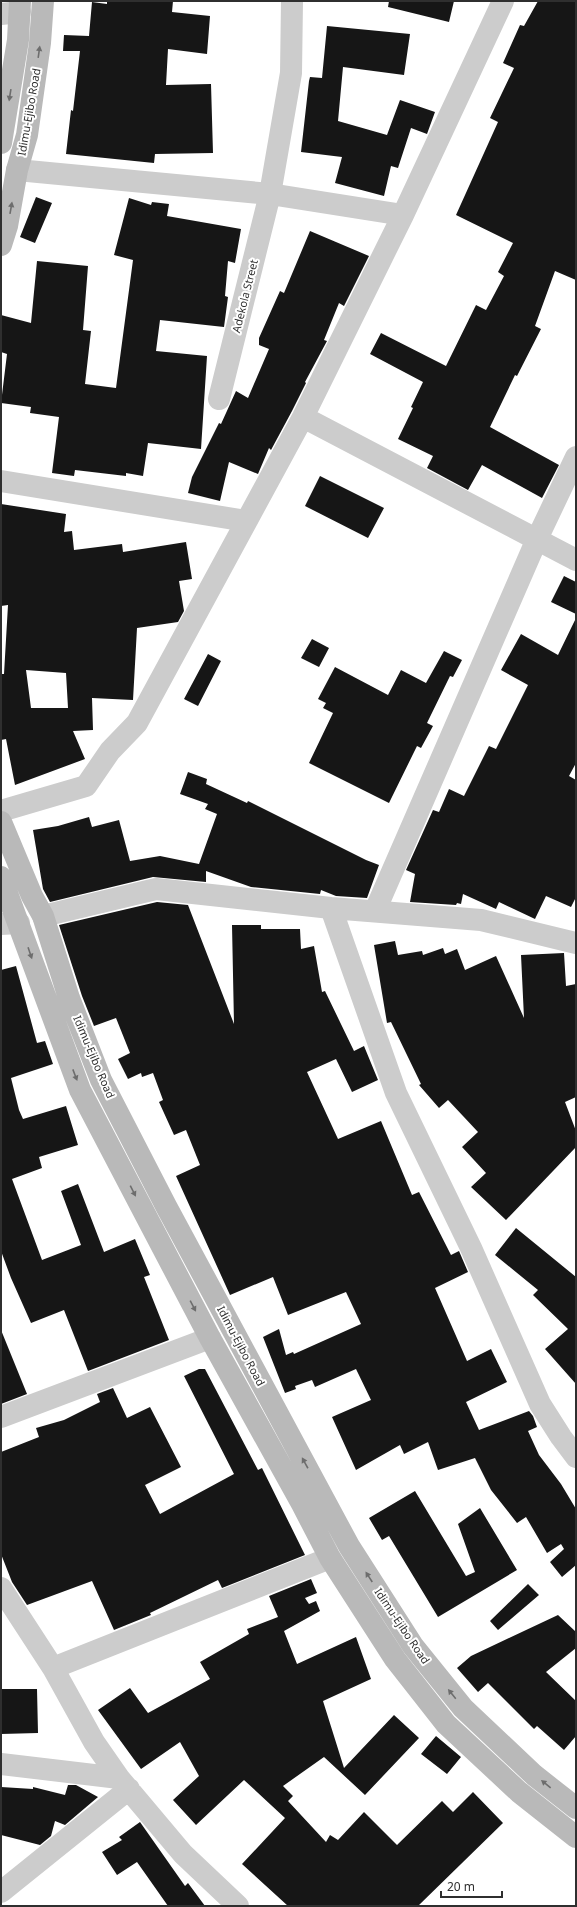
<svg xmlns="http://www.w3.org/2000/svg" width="577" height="1907" viewBox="0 0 577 1907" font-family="'Noto Sans',sans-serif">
	<rect width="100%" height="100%" fill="#fff"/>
	<path fill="#161616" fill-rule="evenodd" d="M 107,1 L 173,1 L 172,12 L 210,16 L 207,54 L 168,49 L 166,85 L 211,84 L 213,153 L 155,154 L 154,163 L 66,154 L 71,110 L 73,111 L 80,51 L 63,51 L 64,35 L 89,36 L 92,2 L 107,4 Z
		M 389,1 L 454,1 L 449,22 L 388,7 Z
		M 538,1 L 576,1 L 576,280 L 555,271 L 535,326 L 541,329 L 517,376 L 515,375 L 490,427 L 559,465 L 542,498 L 482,465 L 468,490 L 427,468 L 433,456 L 398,439 L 413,408 L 411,407 L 423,382 L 370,354 L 381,333 L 446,366 L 476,305 L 486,310 L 504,276 L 498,272 L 513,243 L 456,215 L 498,122 L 490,118 L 514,68 L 503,63 L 520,25 L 524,26 Z
		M 327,26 L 410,34 L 404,75 L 343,67 L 338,121 L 387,135 L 400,100 L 435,112 L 427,134 L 411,128 L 398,168 L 391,166 L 384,196 L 335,183 L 342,157 L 301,152 L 309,81 L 310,77 L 322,78 Z
		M 36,197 L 52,203 L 35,243 L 20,237 Z
		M 129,198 L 151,205 L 152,202 L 169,204 L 167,216 L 241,229 L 235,263 L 228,261 L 225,296 L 228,297 L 224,327 L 160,320 L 156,351 L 207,356 L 201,449 L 148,443 L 143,476 L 126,473 L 126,476 L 75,470 L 74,476 L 52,473 L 59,417 L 30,413 L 31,407 L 1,403 L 7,354 L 1,352 L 1,315 L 31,323 L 37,261 L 88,266 L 83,330 L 91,331 L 85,384 L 116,388 L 133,260 L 114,255 Z
		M 310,231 L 369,256 L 344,306 L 339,303 L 324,340 L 327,341 L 305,382 L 306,383 L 292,411 L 271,450 L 269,448 L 258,474 L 229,462 L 220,501 L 188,493 L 192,477 L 219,423 L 221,424 L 236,391 L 248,398 L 269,349 L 259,345 L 259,338 L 280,291 L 284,293 Z
		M 320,476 L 384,508 L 368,538 L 305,506 Z
		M 1,504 L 66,514 L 64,532 L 72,531 L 74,550 L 122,544 L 123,552 L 186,542 L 192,579 L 179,581 L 184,611 L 178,622 L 137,628 L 133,700 L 92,698 L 93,730 L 73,731 L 85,759 L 15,785 L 6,739 L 1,740 L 1,674 L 4,674 L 8,605 L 1,606 ZM 26,670 L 66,673 L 68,708 L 31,708 Z
		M 564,576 L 576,582 L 576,614 L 551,602 Z
		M 576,618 L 576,763 L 569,776 L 576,780 L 576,897 L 571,907 L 546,896 L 535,919 L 499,902 L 496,909 L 463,894 L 461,904 L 457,903 L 456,905 L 410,902 L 415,874 L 406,870 L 433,810 L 439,812 L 449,789 L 464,796 L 489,746 L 496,749 L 528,685 L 501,670 L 521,634 L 558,655 Z
		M 312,639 L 329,648 L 319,667 L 301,658 Z
		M 444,651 L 462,660 L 453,677 L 450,676 L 427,723 L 433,726 L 421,748 L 417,746 L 389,803 L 309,763 L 333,713 L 323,708 L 326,703 L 318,699 L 335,667 L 388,695 L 401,670 L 426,683 Z
		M 208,654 L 221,661 L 198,706 L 184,699 Z
		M 188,772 L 207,779 L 206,784 L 247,803 L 248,801 L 366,860 L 379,865 L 367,898 L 336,896 L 321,890 L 320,894 L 251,887 L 206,871 L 206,882 L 153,877 L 50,902 L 43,889 L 33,830 L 58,826 L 89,817 L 92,827 L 119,820 L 130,861 L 160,856 L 199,864 L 217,814 L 205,809 L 208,804 L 180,794 Z
		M 157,902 L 188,905 L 234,1024 L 232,925 L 261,925 L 261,929 L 300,929 L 301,949 L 314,946 L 322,992 L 325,991 L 354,1051 L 364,1046 L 378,1080 L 352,1092 L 336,1059 L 307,1072 L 338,1139 L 381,1121 L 412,1195 L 419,1192 L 451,1255 L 459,1251 L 468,1272 L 435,1288 L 467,1361 L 491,1349 L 507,1382 L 466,1402 L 479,1430 L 529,1411 L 533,1416 L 537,1427 L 528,1431 L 539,1455 L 561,1484 L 576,1509 L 576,1565 L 562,1577 L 550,1562 L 564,1549 L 561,1544 L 547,1553 L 526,1517 L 517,1523 L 491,1490 L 475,1458 L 438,1470 L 428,1442 L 404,1454 L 400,1445 L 356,1470 L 332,1417 L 371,1400 L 356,1369 L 315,1387 L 312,1380 L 295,1386 L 296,1389 L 285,1393 L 263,1337 L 279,1329 L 286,1355 L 293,1352 L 294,1354 L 361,1324 L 346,1292 L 288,1315 L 273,1277 L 230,1295 L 176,1176 L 200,1165 L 186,1130 L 174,1135 L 159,1102 L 163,1100 L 153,1073 L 142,1077 L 141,1073 L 128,1079 L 118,1059 L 130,1053 L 116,1018 L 94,1026 L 82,996 L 59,925 Z
		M 395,941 L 398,955 L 422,951 L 423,955 L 443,948 L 445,954 L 457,949 L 465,970 L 496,956 L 524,1018 L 521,955 L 564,953 L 566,986 L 576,984 L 576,1097 L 565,1102 L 576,1131 L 576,1147 L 506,1220 L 471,1187 L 486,1173 L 462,1147 L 478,1132 L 448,1100 L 439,1108 L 419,1085 L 421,1084 L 391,1022 L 387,1023 L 374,945 Z
		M 16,966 L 37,1043 L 45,1041 L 53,1064 L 11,1078 L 19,1110 L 23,1119 L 66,1106 L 78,1145 L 39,1157 L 42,1168 L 12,1179 L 42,1260 L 81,1245 L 61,1191 L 78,1184 L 104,1252 L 135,1239 L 150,1275 L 144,1277 L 169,1340 L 88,1371 L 64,1310 L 31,1323 L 11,1278 L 1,1251 L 1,970 Z
		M 516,1228 L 576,1277 L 576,1384 L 545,1349 L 568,1329 L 533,1295 L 538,1290 L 495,1255 Z
		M 1,1330 L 27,1394 L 1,1404 Z
		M 199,1369 L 205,1369 L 258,1470 L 262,1468 L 305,1555 L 222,1588 L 218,1580 L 150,1613 L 151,1615 L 114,1630 L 92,1581 L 27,1605 L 12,1582 L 1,1554 L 1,1452 L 39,1437 L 36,1428 L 64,1420 L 100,1402 L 97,1394 L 113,1388 L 127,1418 L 150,1407 L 181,1467 L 145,1485 L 160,1514 L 234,1474 L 184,1376 Z
		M 415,1491 L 466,1576 L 475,1572 L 458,1524 L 480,1508 L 517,1570 L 438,1617 L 389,1536 L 382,1540 L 369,1518 Z
		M 311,1579 L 317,1593 L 305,1598 L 309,1604 L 316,1601 L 320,1611 L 284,1631 L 297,1664 L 356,1637 L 371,1679 L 323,1701 L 344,1768 L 394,1715 L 419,1738 L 365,1795 L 324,1757 L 283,1786 L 293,1796 L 288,1801 L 326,1842 L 330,1835 L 338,1840 L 364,1812 L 397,1845 L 442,1801 L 453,1812 L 473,1792 L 503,1823 L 418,1906 L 288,1906 L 242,1864 L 285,1818 L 244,1780 L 196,1825 L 173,1800 L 199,1776 L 180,1742 L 141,1769 L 98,1710 L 130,1688 L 148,1713 L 210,1679 L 200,1662 L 249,1634 L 247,1629 L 278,1617 L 269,1596 Z
		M 528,1584 L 539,1595 L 498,1630 L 490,1621 Z
		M 558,1615 L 576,1632 L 576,1648 L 546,1672 L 576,1701 L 576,1736 L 564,1750 L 537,1726 L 534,1729 L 488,1683 L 478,1692 L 457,1668 L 471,1656 Z
		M 1,1689 L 37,1689 L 38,1733 L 1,1734 Z
		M 436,1736 L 461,1757 L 447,1774 L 421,1754 Z
		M 68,1785 L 76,1785 L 98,1797 L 65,1825 L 55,1821 L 51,1836 L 40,1845 L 1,1835 L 1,1787 L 33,1789 L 33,1787 L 65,1795 Z
		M 140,1822 L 185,1886 L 188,1883 L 205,1906 L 168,1906 L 137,1862 L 117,1875 L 102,1852 L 122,1840 L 119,1837 Z"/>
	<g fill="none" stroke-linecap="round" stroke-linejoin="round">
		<path stroke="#ccc" stroke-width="22" d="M 1,14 L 20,12
			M 17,170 L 270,194 L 403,215
			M 219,399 L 270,194 L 291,73 L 292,1
			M 303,417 L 576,560
			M 1,481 L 246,521
			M 1,811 L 86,786 L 110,751 L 137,723 L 303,417 L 403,215 L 503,1
			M 331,908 L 396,1093 L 471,1248 L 540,1404 L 561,1437 L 576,1457
			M 375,911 L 537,539 L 576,457
			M 43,916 L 156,889 L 331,908 L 481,920 L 576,943
			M 1,924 L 19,923
			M 1,1417 L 210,1338
			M 1,1588 L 53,1668 L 94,1742 L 119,1778 L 183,1854 L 238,1906
			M 53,1668 L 330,1558
			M 1,1764 L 119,1778
			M 1,1892 L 129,1789"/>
		<path stroke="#b9b9b9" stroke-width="22" d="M 1,143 L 18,40 L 20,1
			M 1,245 L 7,226 L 17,170 L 27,135 L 40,43 L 43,1
			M 1,822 L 32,896 L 43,916 L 69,998 L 101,1080 L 166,1206 L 349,1546 L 413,1646 L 463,1708 L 534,1775 L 576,1808
			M 1,877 L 80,1090 L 210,1338 L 302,1504 L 330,1558 L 395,1659 L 446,1724 L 519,1792 L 576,1837"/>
	</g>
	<defs><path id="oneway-solid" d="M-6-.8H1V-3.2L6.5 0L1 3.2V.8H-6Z"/></defs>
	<g fill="#6d6d6d">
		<use href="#oneway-solid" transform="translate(39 52) rotate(-82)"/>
		<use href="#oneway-solid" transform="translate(10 95) rotate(99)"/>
		<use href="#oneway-solid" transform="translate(11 208) rotate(-80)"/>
		<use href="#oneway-solid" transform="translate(30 953) rotate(71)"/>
		<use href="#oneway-solid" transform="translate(75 1075) rotate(69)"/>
		<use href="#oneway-solid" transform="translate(133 1191) rotate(63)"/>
		<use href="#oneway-solid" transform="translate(193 1306) rotate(62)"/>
		<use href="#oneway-solid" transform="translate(305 1463) rotate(-119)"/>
		<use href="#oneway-solid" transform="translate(369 1577) rotate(-123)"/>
		<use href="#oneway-solid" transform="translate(452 1694) rotate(-129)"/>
		<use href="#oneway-solid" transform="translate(546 1784) rotate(-141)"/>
	</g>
	<g text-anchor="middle" stroke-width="4" stroke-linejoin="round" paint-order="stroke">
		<g font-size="11" fill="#2f2f2f" stroke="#fff">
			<text transform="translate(29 112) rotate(-80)" y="4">Idimu-Ejibo Road</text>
			<text transform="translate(245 296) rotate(-76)" y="4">Adekola Street</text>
			<text transform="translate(94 1057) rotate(67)" y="4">Idimu-Ejibo Road</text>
			<text transform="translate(241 1346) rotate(62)" y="4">Idimu-Ejibo Road</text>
			<text transform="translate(402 1626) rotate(56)" y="4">Idimu-Ejibo Road</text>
		</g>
	</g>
	<rect width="577" height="1907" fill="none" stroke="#2f2f2f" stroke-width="4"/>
	<path d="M441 1891v6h61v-6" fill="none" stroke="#2f2f2f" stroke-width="2"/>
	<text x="447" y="1891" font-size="12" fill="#2f2f2f" stroke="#ffffff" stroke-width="3" paint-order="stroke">20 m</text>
</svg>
